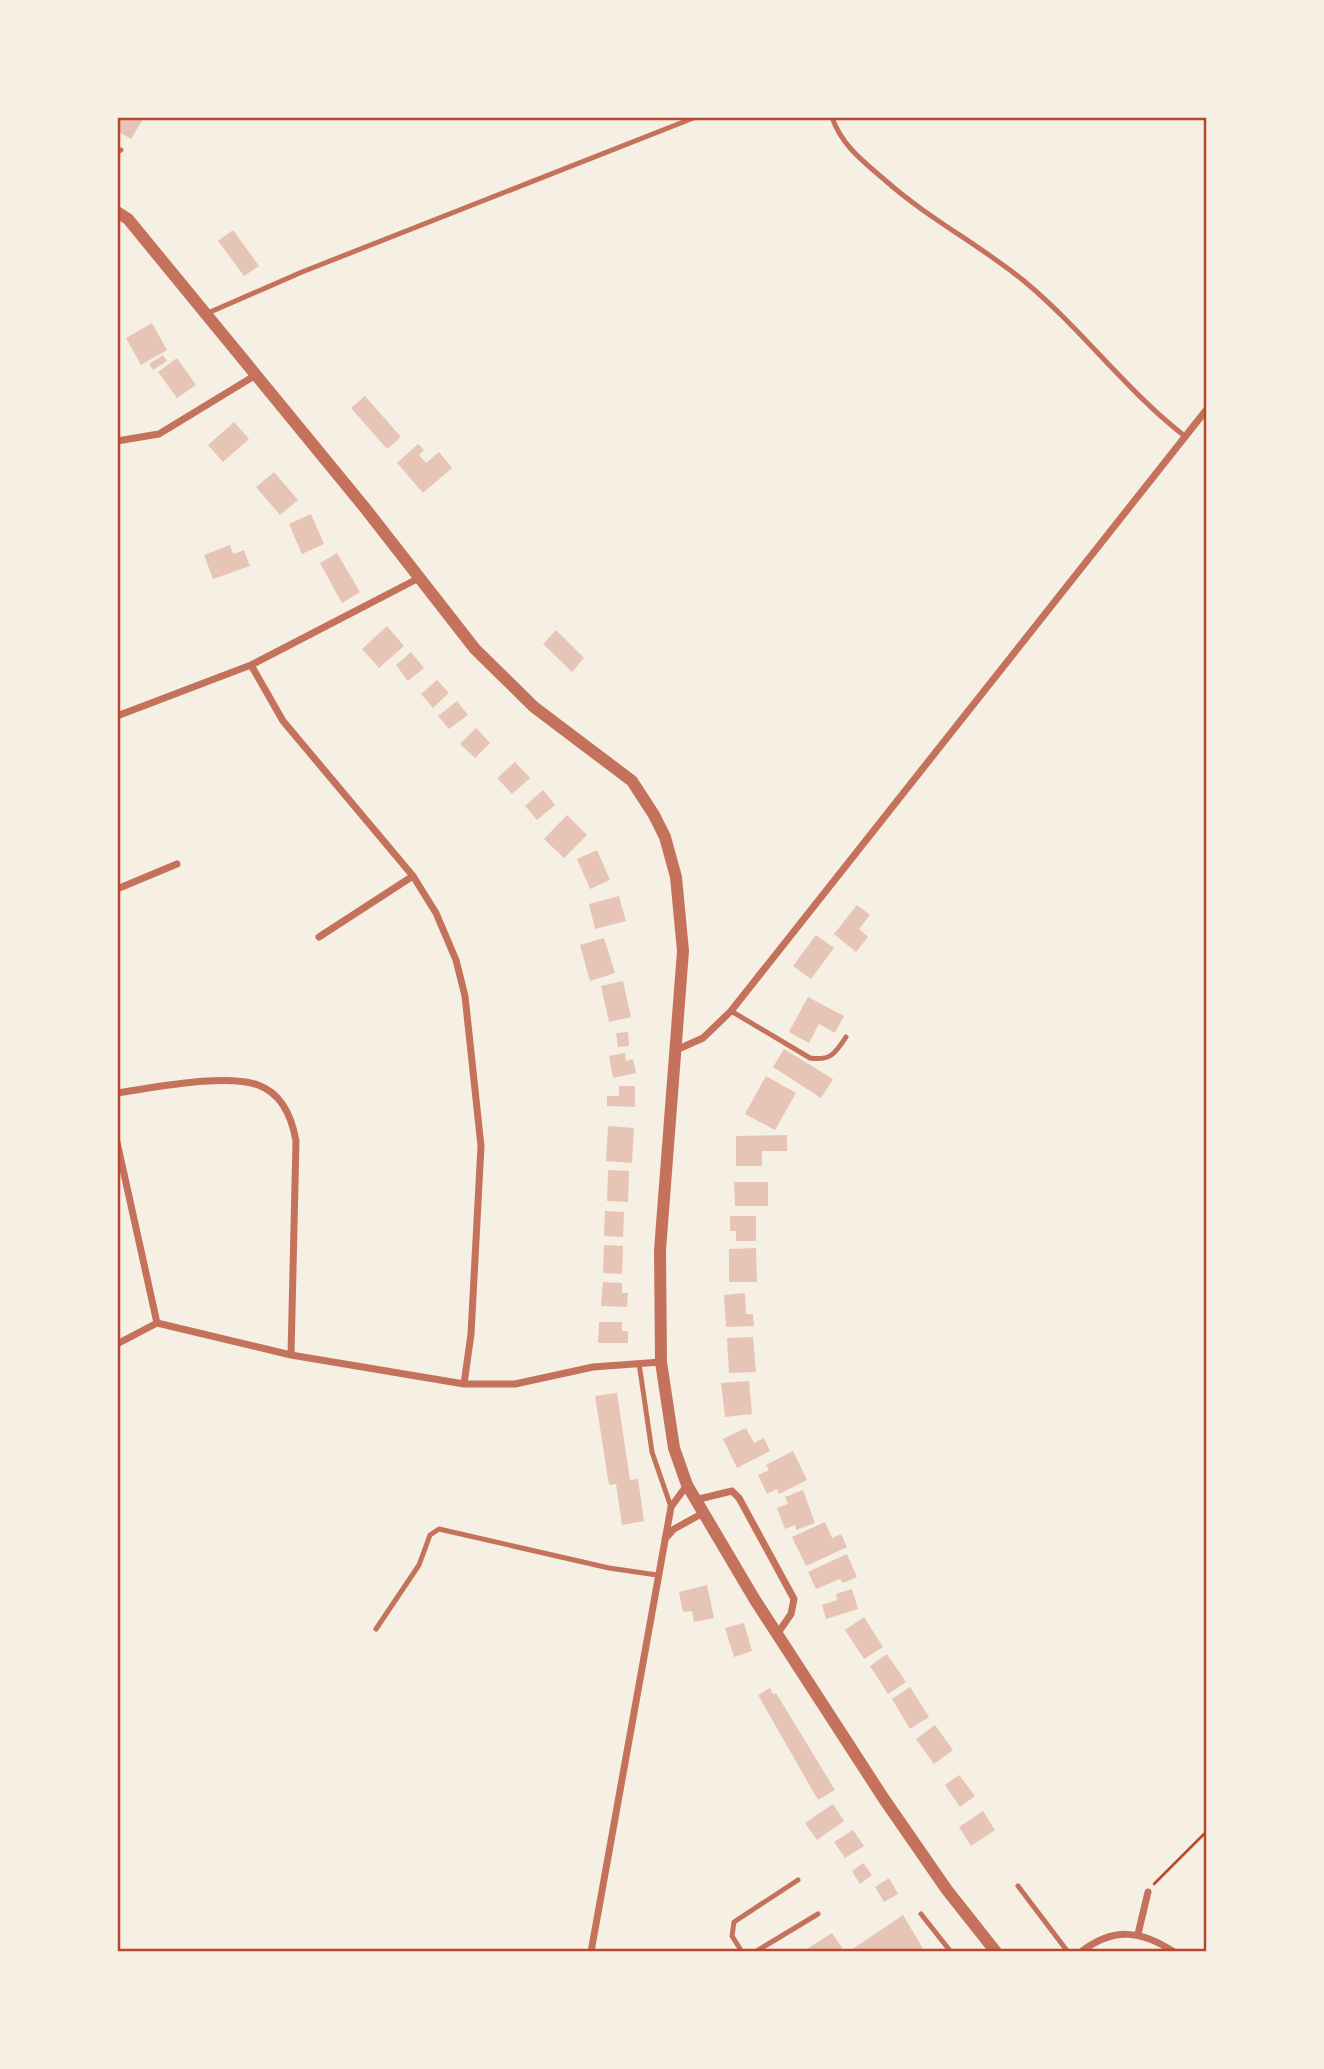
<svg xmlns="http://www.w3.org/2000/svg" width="1324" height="2069" viewBox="0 0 1324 2069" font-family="Bitter,serif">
	<rect width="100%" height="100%" fill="#f6efe4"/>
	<path fill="#e6c5b7" d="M 117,117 L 143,119 L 131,139 L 117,131 Z
		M 233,230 L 259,266 L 244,276 L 218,241 Z
		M 152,323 L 167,350 L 141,365 L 126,338 Z
		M 163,355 L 167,361 L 153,370 L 149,364 Z
		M 177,358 L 196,385 L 177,398 L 158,372 Z
		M 365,396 L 401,437 L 387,449 L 351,408 Z
		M 234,422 L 249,439 L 223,462 L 208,445 Z
		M 418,444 L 424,450 L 419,455 L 426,463 L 439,452 L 452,468 L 423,493 L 397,463 Z
		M 274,472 L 298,500 L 280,515 L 256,487 Z
		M 311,514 L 324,544 L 302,554 L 289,524 Z
		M 230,545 L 233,554 L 244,550 L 250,566 L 213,579 L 204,555 Z
		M 337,553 L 360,592 L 342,603 L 320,563 Z
		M 387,626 L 404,646 L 379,668 L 362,649 Z
		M 556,630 L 584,658 L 572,672 L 543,644 Z
		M 411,652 L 424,668 L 408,681 L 396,665 Z
		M 437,680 L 449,693 L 433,708 L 421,694 Z
		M 457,701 L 468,715 L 449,729 L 438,716 Z
		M 476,728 L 490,743 L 475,758 L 460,744 Z
		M 515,762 L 530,778 L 512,794 L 497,778 Z
		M 543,790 L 555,805 L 537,820 L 525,806 Z
		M 567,815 L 587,835 L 564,858 L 544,839 Z
		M 597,850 L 610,880 L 590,889 L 577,859 Z
		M 619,896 L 626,921 L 595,929 L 589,904 Z
		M 857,905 L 870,915 L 859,929 L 868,937 L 856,952 L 834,934 Z
		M 816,935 L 834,948 L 811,979 L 793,966 Z
		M 604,938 L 615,973 L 590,981 L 580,945 Z
		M 623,981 L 631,1017 L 609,1022 L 601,986 Z
		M 808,997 L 844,1016 L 835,1033 L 819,1024 L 809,1043 L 789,1032 Z
		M 628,1032 L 629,1046 L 618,1047 L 616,1033 Z
		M 784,1049 L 833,1079 L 821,1098 L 773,1067 Z
		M 625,1053 L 626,1061 L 633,1059 L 636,1073 L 613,1078 L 609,1056 Z
		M 766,1076 L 796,1093 L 775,1130 L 745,1114 Z
		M 619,1086 L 635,1086 L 635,1107 L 607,1106 L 607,1096 L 619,1096 Z
		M 608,1126 L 634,1128 L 632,1163 L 606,1161 Z
		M 787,1135 L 787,1151 L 762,1151 L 762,1166 L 736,1166 L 736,1136 Z
		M 608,1170 L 629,1171 L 628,1202 L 607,1201 Z
		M 734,1182 L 768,1182 L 768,1206 L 735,1206 Z
		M 605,1211 L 624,1212 L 623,1237 L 604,1236 Z
		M 730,1216 L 756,1216 L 756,1241 L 736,1241 L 736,1231 L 730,1231 Z
		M 604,1245 L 623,1246 L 622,1274 L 603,1273 Z
		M 756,1248 L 757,1282 L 729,1282 L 729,1249 Z
		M 603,1282 L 622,1283 L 622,1293 L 628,1293 L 627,1307 L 601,1306 Z
		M 745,1293 L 746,1314 L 753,1314 L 754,1326 L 726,1327 L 724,1295 Z
		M 599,1322 L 622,1322 L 622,1331 L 628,1331 L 628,1343 L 598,1343 Z
		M 753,1337 L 756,1372 L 729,1373 L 727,1338 Z
		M 749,1381 L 752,1414 L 725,1417 L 721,1383 Z
		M 617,1393 L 630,1480 L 638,1479 L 644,1521 L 622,1525 L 616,1484 L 609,1485 L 595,1396 Z
		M 746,1428 L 754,1443 L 764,1438 L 770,1451 L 737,1468 L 723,1439 Z
		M 793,1451 L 807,1480 L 779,1494 L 777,1489 L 767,1494 L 758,1475 L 769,1470 L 766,1465 Z
		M 803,1490 L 815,1523 L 796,1530 L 795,1525 L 785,1529 L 777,1508 L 788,1504 L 785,1497 Z
		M 825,1522 L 832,1538 L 841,1534 L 847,1547 L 806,1566 L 792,1537 Z
		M 847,1554 L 857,1577 L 843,1583 L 840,1579 L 816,1589 L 808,1572 Z
		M 707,1585 L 714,1618 L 694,1622 L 692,1611 L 683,1612 L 679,1592 Z
		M 852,1589 L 858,1609 L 826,1619 L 822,1605 L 837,1600 L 836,1594 Z
		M 864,1617 L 883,1647 L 864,1659 L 845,1630 Z
		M 744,1623 L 752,1651 L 734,1657 L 725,1628 Z
		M 887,1654 L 906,1682 L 888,1694 L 870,1666 Z
		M 910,1687 L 929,1717 L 910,1729 L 892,1699 Z
		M 770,1688 L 773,1694 L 776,1693 L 835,1790 L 818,1800 L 758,1695 Z
		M 935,1725 L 953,1750 L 934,1764 L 916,1739 Z
		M 959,1775 L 975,1796 L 960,1807 L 945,1785 Z
		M 833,1804 L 844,1821 L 817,1840 L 805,1823 Z
		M 983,1811 L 995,1830 L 971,1846 L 959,1827 Z
		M 853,1830 L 864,1846 L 845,1858 L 834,1842 Z
		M 863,1863 L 872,1875 L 860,1884 L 852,1871 Z
		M 889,1878 L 898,1894 L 884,1902 L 875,1887 Z
		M 903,1915 L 925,1952 L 848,1952 Z
		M 832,1933 L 845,1952 L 802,1952 Z"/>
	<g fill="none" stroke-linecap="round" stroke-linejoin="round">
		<path stroke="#b5482f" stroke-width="2.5" d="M 1154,1884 L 1207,1831"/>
		<path stroke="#c5725c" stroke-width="5" d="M 832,117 C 841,145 864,162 886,181 C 929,219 980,245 1024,281 C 1082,329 1126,391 1186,437
			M 117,152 L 121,150
			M 208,313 L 302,272 L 696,117
			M 731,1011 L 810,1058 C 830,1061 835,1054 846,1037
			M 639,1363 L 652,1452 L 671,1507
			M 376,1629 L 419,1565 L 430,1535 L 439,1529 L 609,1568 L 657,1575
			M 1018,1886 L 1068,1952
			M 921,1914 L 951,1952
			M 742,1952 L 732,1936 L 734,1922 L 798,1880
			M 755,1952 L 818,1914"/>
		<path stroke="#c5725c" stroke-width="7" d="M 117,441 L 159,434 L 256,375
			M 251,665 L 283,721 L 413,876 L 436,913 L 456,960 L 465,996 L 481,1146 L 471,1334 L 464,1384
			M 117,716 L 251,665 L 419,578
			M 117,889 L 177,864
			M 319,937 L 413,876
			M 674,1051 L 703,1038 L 731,1011 L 1207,409
			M 117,1093 C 153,1088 225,1073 258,1085 C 283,1094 292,1118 296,1141 L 291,1355
			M 117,1142 L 157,1323
			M 157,1323 L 291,1355 L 464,1384 L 515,1384 L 593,1367 L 661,1362
			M 117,1344 L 157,1323
			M 695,1500 L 732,1491 L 739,1498 L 794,1599 L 791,1614 L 778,1633
			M 665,1539 L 674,1529 L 703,1513
			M 1138,1934 L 1148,1892
			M 591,1952 L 671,1507 L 687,1485
			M 1081,1952 C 1113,1927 1141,1930 1174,1952"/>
		<path stroke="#c5725c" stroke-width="12" d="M 117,212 L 128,219 L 365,508 L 475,649 L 534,707 L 632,781 L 654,815 L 665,837 L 676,877 L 683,951 L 660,1250 L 661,1362 L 674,1448 L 687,1485 L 755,1600 L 884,1799 L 947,1890 L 996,1952"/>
	</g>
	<rect width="1324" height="2069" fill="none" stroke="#f6efe4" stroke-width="238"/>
	<rect x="119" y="119" width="1086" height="1831" fill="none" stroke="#b5482f" stroke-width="2.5"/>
</svg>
